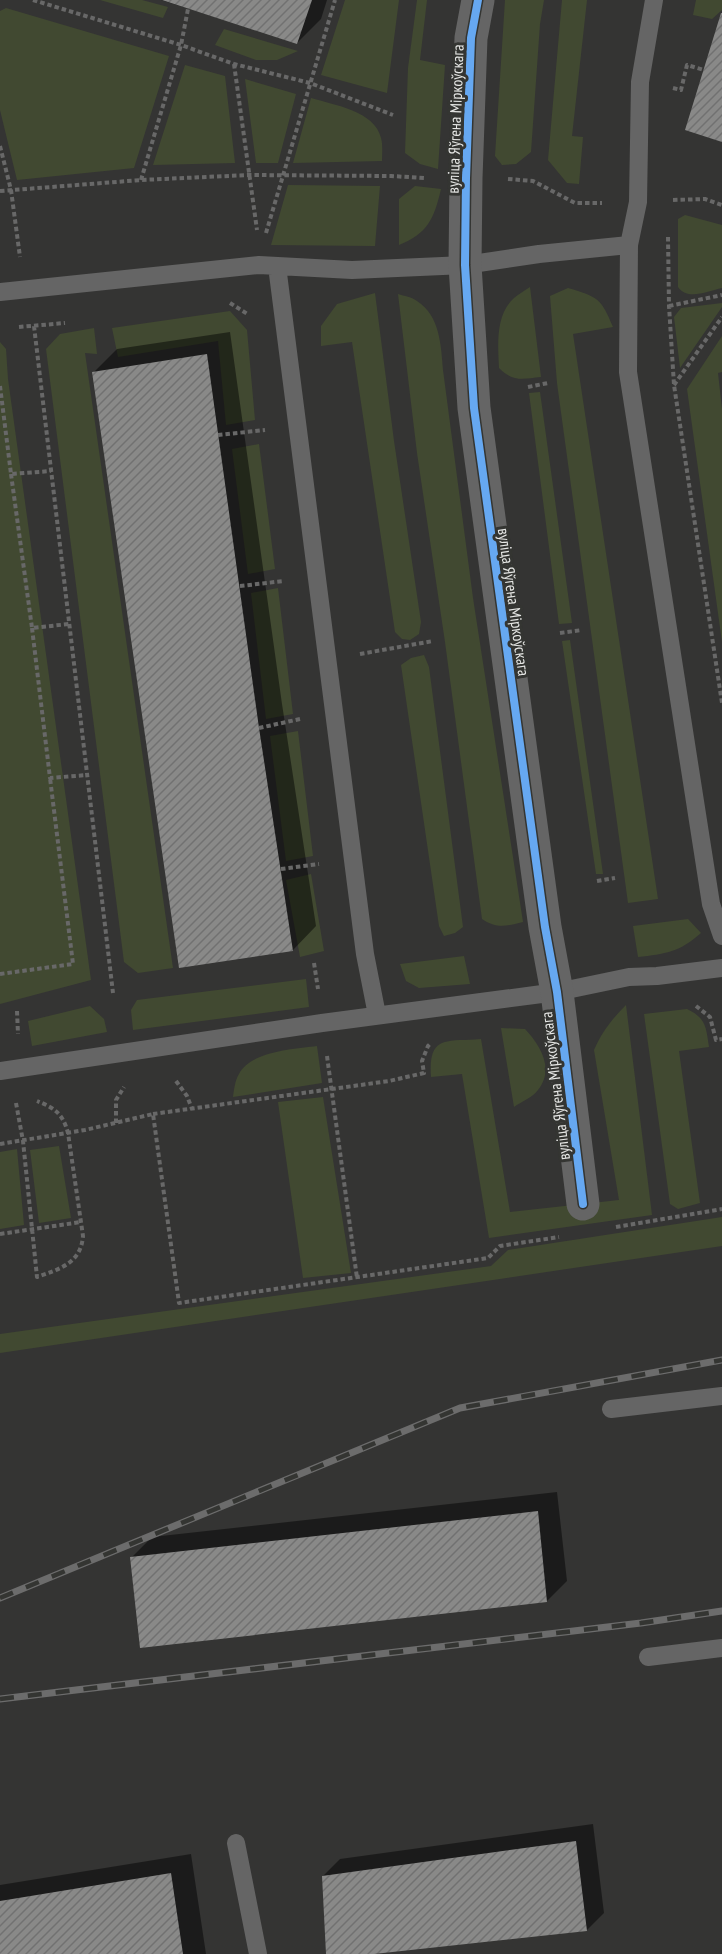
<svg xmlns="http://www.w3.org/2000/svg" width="722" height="1954" viewBox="0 0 722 1954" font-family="'PT Sans Narrow',sans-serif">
	<defs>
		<pattern id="building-hatch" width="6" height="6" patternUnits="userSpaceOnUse" patternTransform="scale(1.5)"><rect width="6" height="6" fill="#898988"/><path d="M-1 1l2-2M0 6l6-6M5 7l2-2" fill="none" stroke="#717171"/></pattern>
	</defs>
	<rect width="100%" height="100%" fill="#343433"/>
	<path fill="#414931" d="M 100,0 L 142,0 L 168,7 L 163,18 Z
		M 345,0 L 399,0 L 387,93 L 321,75 Z
		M 417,0 L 427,0 L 420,60 L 445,65 L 438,169 L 420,164 L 405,153 L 408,68 Z
		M 505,0 L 544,0 L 540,24 L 531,152 L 516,164 L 502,165 L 495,156 Z
		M 562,0 L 587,0 L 572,136 L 583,137 L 579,184 L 567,183 L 548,160 Z
		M 696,0 L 722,0 L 722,10 L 712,19 L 693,15 Z
		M 6,8 L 169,56 L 134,168 L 17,180 L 0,110 L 0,11 Z
		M 224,29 L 298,51 L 277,60 L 256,60 L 215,45 Z
		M 185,65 L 225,76 L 235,163 L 153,165 Z
		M 245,79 L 296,94 L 278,163 L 256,163 Z
		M 311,98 C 334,105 375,111 381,138 C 383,145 382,154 382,161 L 293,163 Z
		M 288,185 L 380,186 L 375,246 L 271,245 Z
		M 415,186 L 441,189 C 434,219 428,233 399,245 L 399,199 Z
		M 685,215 L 722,225 L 722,288 C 708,291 688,301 678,287 L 678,219 Z
		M 530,287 L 541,377 C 522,379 513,382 499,368 C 498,345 495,315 514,298 C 519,294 525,290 530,287 Z
		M 568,288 C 598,297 601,298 613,327 L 573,334 L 658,899 L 628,903 L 557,383 L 550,296 Z
		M 375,293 L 394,441 L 421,622 L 419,634 L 410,640 L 402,639 L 395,632 L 352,342 L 321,346 L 321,326 L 337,304 Z
		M 398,294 C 404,296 412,297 417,301 C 440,316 441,345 443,370 L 473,598 L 523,922 C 506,926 497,929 482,919 L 445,642 L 417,453 Z
		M 722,303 L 722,307 L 680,368 L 674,317 L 681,308 Z
		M 230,311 L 247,330 L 255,420 L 226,425 L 218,341 L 118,357 L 112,328 Z
		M 94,328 L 97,354 L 85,353 L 173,968 L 138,973 L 124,962 L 46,349 L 60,334 Z
		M 722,336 L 722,372 L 718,373 L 722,409 L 722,642 L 687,389 Z
		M 0,342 L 6,349 L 8,379 L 91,980 L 0,1004 Z
		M 540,392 L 572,623 L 559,624 L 529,393 Z
		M 259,444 L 275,569 L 248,574 L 232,449 Z
		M 278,588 L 293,714 L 266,719 L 251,593 Z
		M 570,640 L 603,874 L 596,874 L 562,641 Z
		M 424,655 L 429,667 L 463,927 L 455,933 L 444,936 L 439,926 L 401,665 L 411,658 Z
		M 298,731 L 313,856 L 286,861 L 270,736 Z
		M 311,874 L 324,951 L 300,957 L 286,880 Z
		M 688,919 L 701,933 C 680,952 665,954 638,957 L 633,926 Z
		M 464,956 L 470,984 L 419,988 L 406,981 L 400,964 Z
		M 306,979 L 309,1007 L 133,1030 L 131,1010 L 137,1000 Z
		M 626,1005 L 652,1215 L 489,1238 L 462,1074 L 431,1077 C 428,1034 447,1042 481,1039 L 510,1212 L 619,1200 L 594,1050 C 602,1032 612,1019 626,1005 Z
		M 90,1006 L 104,1019 L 107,1032 L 32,1046 L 28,1021 Z
		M 687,1009 C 706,1018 706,1027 709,1047 L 679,1051 L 700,1203 L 678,1209 L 670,1204 L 644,1014 Z
		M 501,1028 L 525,1029 C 540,1045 555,1069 538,1090 C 533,1097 521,1102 514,1107 Z
		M 317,1046 L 322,1083 L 233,1097 C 234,1090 235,1080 239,1074 C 251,1051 294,1049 317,1046 Z
		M 323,1097 L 351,1273 L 303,1278 L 278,1102 Z
		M 59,1146 L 71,1218 L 39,1223 L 30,1150 Z
		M 17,1149 L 24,1225 L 0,1229 L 0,1152 Z
		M 722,1217 L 722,1246 L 0,1353 L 0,1334 L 491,1266 L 508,1250 Z"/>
	<path fill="#0007" d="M 161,0 L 327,0 L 321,19 L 297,43 Z
		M 230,332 L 282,704 L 316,926 L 293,950 L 94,372 L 117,349 Z
		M 557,1492 L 567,1581 L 547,1601 L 132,1557 L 152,1537 Z
		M 593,1824 L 604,1913 L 587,1930 L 360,1954 L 328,1954 L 323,1876 L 340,1859 Z
		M 191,1854 L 206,1954 L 0,1954 L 0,1885 Z"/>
	<path fill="url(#building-hatch)" d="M 162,0 L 312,0 L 297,44 Z
		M 721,13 L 722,13 L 722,142 L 685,130 Z
		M 207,354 L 259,728 L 293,951 L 179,968 L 92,372 Z
		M 538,1511 L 547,1602 L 140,1648 L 130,1557 Z
		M 576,1841 L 587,1931 L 374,1954 L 326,1954 L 322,1876 Z
		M 171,1873 L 183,1954 L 0,1954 L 0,1901 Z"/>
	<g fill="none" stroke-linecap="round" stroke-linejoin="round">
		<path stroke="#686868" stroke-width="4" stroke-dasharray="4.5 3" stroke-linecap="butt" d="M 33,0 L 181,45 L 234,64 L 310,83 L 393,115
			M 234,64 L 257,230
			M 673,88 L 681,90 L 687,65 L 704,70
			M 0,146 L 11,190 L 20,257
			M 508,179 L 533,181 L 575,203 L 602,203
			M 141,180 L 181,45 L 188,9
			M 0,191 L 141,180 L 249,175 L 391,176 L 424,178
			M 673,200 L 705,199 L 722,205
			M 266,233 L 335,0
			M 668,237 L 669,306 L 674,385 L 722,703
			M 230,303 L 249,315
			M 669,306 L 722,295
			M 34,326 L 113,993
			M 19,327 L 65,323
			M 674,385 L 722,317
			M 0,386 L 11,474 L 51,471
			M 528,387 L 548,383
			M 218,435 L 265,430
			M 11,474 L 32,628 L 69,624
			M 240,586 L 284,581
			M 32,628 L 50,778 L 87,775
			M 560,633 L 582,630
			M 360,654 L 433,641
			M 259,728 L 300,719
			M 281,869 L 319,864
			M 597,881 L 615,878
			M 314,963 L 318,989
			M 0,974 L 73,964 L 50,778
			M 696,1006 L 710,1017 L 716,1040 L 722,1039
			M 17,1011 L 18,1034
			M 327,1056 L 357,1278
			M 176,1081 L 187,1096 L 192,1109
			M 16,1103 L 23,1141 L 37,1277 C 60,1269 81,1263 83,1236 L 68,1133 C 63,1114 55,1108 37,1101
			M 153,1114 L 389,1081 L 424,1073 L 422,1061 L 428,1046 L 430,1044
			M 116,1123 L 116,1100 L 124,1087
			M 0,1144 L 85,1130 L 153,1114 L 179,1303 L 488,1258 L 500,1246 L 559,1237
			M 616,1227 L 722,1209
			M 0,1234 L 81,1222"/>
		<path stroke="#656565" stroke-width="18" d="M 629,245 L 628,372 L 711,904 L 722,936
			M 277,266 L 365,954 L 377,1015
			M 0,292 L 259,265 L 352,270 L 465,265 L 539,254 L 629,245 L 638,202 L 640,82 L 654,0
			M 0,1071 L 322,1023 L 557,992 L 629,977 L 657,976 L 722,968
			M 611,1409 L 722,1396
			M 648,1657 L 722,1648
			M 236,1843 L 258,1954"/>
		<path stroke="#656565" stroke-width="33" d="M 478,0 L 471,38 L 466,178 L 465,265 L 474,408 L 545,927 L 557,992 L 583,1204"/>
		<g stroke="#6c6c6c" stroke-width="7">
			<path id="rail" d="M 0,1598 L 460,1408 L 722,1360
				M 0,1699 L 641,1623 L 722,1611"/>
		</g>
		<use href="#rail" stroke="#343532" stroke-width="4.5" stroke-dasharray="14" stroke-linecap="butt"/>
		<g stroke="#343532" stroke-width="11">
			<path id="cycleway" d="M 478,0 L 471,38 L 466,178 L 465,265 L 474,408 L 545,927 L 557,992 L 583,1204"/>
		</g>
		<use href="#cycleway" stroke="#66a8f1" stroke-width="8"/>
	</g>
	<g text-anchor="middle" stroke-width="6" stroke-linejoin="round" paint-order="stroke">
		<g font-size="16" fill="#e6e7e5" stroke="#343532">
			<text transform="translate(455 119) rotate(-88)" y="6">вуліца Яўгена Міркоўскага</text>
			<text transform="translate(514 602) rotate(82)" y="6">вуліца Яўгена Міркоўскага</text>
			<text transform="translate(555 1086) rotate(-97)" y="6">вуліца Яўгена Міркоўскага</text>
		</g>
	</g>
</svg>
